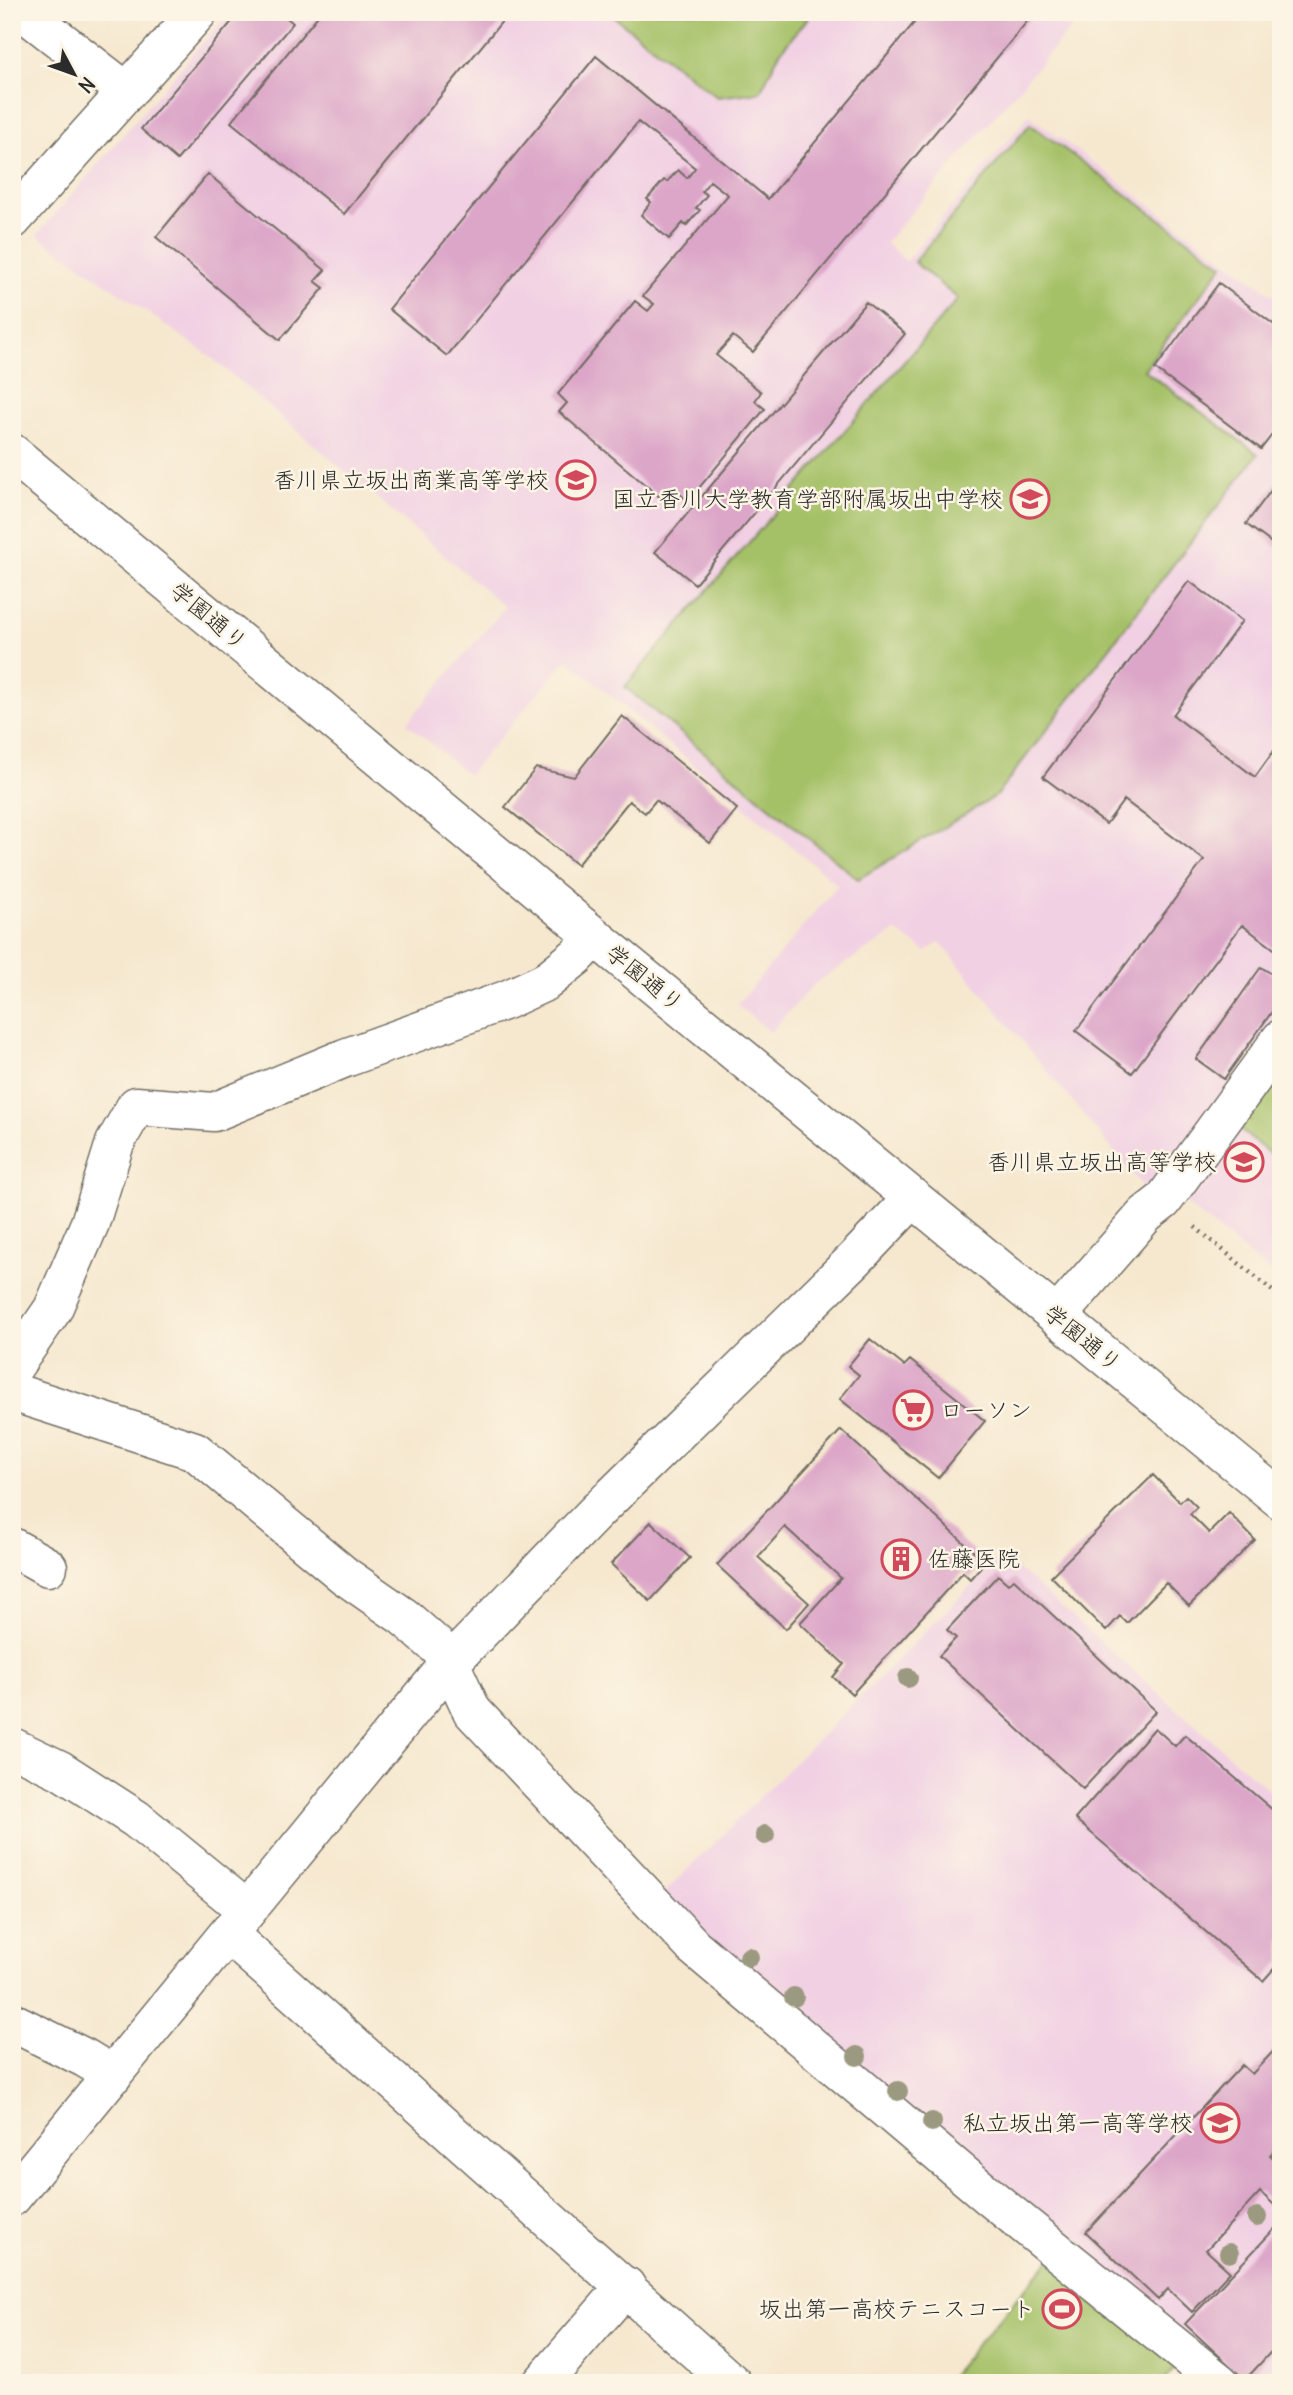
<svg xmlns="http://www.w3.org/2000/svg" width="1293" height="2395" viewBox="0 0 1293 2395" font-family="Delius,'Klee One',sans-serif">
	<rect width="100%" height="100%" fill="#fcf5e5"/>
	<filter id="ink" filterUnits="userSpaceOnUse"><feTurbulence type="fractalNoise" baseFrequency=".0143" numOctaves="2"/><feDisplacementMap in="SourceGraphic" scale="14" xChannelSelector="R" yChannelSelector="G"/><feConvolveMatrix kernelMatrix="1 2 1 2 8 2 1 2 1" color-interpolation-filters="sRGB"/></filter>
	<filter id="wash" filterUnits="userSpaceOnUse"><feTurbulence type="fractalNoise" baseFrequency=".00686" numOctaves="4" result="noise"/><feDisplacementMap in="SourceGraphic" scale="28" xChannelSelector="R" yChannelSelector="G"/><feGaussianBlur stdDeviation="1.57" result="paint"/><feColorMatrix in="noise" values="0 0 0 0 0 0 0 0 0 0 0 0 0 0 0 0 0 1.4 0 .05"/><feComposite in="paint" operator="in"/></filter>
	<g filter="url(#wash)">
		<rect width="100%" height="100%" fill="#f6e8cf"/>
		<path fill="#f1d0e3" d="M 229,12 L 1085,12 L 885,243 L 906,261 L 1029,115 L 1281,301 L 1281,1013 L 1150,1195 L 940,942 L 926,952 L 896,931 L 815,983 L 770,1032 L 737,1005 L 838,885 L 567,659 L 468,775 L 407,723 L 505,607 L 207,354 L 37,235 Z
			M 1281,1060 L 1281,1281 L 1180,1199 Z
			M 1002,1555 L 1281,1801 L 1281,2383 L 1228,2383 L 658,1899 Z"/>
		<path fill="#a5c168" stroke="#68764a" stroke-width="2" d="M 608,12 L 813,12 L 780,52 L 760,92 L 717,97 Z
			M 1030,124 L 1223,265 L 1144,370 L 1258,454 L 996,796 L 858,879 L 625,687 L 958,299 L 914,262 Z
			M 1281,1060 L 1281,1163 L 1234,1125 Z
			M 1054,2255 L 1179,2363 L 1162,2383 L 944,2383 Z"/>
		<g id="blocks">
			<path fill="#dca6c8" d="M 240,12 L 280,12 L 293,23 L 177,160 L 141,129 Z
				M 321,12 L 505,12 L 508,14 L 344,214 L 231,122 Z
				M 923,12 L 1035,12 L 753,352 L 733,336 L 716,355 L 761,392 L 755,401 L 765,409 L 688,501 L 678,492 L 668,504 L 559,412 L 567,403 L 558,394 L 635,301 L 648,311 L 654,304 L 643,296 L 728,195 L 710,181 L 702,191 L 707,195 L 696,208 L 700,210 L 686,226 L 683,223 L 669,239 L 641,215 L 651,202 L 647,199 L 664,180 L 667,182 L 678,170 L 687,178 L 695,168 L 638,122 L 447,356 L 389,309 L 596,56 L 768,199 Z
				M 208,174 L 325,270 L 315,281 L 324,288 L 280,340 L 156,237 Z
				M 1219,283 L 1281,330 L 1281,423 L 1261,449 L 1155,369 Z
				M 866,302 L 905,334 L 695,584 L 655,552 Z
				M 1281,477 L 1281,550 L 1246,524 Z
				M 1189,581 L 1242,621 L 1173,715 L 1255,777 L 1281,741 L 1281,945 L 1277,951 L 1242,925 L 1132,1073 L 1076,1031 L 1204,860 L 1124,800 L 1106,824 L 1043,777 Z
				M 622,716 L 737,809 L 710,843 L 656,800 L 645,813 L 629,801 L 577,865 L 505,807 L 536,768 L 574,777 Z
				M 1261,967 L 1281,980 L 1281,999 L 1224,1079 L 1196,1059 Z
				M 870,1339 L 904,1366 L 910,1360 L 985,1421 L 938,1478 L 840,1399 L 859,1375 L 848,1366 Z
				M 841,1430 L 985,1562 L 970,1579 L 963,1572 L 852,1694 L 833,1677 L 844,1664 L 800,1623 L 841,1578 L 785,1527 L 758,1557 L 809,1603 L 786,1629 L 717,1565 Z
				M 1153,1475 L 1180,1502 L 1186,1496 L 1197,1507 L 1190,1514 L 1209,1533 L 1229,1513 L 1255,1540 L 1189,1606 L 1166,1583 L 1127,1623 L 1120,1616 L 1106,1631 L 1051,1576 Z
				M 651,1522 L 690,1558 L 650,1601 L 611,1564 Z
				M 998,1575 L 1008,1584 L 1014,1579 L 1156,1711 L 1083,1789 L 939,1656 L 956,1638 L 947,1630 Z
				M 1155,1728 L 1175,1746 L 1185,1735 L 1281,1817 L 1281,1965 L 1279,1963 L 1263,1981 L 1075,1819 Z
				M 1281,2043 L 1281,2143 L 1270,2155 L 1281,2165 L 1281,2211 L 1260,2192 L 1206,2250 L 1230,2272 L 1192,2312 L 1168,2289 L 1158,2300 L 1086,2232 L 1242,2065 L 1252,2074 Z
				M 1281,2222 L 1281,2341 L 1245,2380 L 1185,2324 Z"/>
		</g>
	</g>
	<g filter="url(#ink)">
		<use href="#blocks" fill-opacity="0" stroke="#726d64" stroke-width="2"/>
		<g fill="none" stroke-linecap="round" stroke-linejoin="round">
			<g stroke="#726d64" stroke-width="41">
				<path id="minor" d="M 24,12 L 127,92
					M 12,220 L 198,12
					M 1057,1316 L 1145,1215 L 1163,1201 L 1281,1039
					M 12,1369 L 53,1309 L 90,1223 L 115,1143 L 136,1106 L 214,1112 L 345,1058 L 506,1000 L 545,982 L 577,956 L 595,937
					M 12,1392 L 195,1451 L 345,1576 L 404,1617 L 439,1648 L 450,1663 L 472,1711 L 694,1947 L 990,2197 L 1220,2383
					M 12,1547 L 48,1567
					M 12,1747 L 60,1770 L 136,1819 L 247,1910
					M 228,1934 L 732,2383
					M 12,2022 L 85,2058 L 113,2075
					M 12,2197 L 450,1663 L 596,1512 L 854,1260 L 913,1198
					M 542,2383 L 626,2286"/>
			</g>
			<g stroke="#726d64" stroke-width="41">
				<path id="tertiary" d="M 12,453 L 595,937 L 1281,1500"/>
			</g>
			<path stroke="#726d64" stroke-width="4.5" stroke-dasharray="2 5" stroke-linecap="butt" d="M 1195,1227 L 1281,1298"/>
			<use href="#minor" stroke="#fff" stroke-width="38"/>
			<use href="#tertiary" stroke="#fff" stroke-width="38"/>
		</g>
		<g fill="#9b997f">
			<circle cx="908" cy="1678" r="10"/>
			<circle cx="765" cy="1835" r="10"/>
			<circle cx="749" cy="1957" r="10"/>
			<circle cx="794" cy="1997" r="10"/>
			<circle cx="857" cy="2056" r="10"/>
			<circle cx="898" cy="2091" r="10"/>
			<circle cx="932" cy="2122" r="10"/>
			<circle cx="1257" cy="2217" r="10"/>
			<circle cx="1229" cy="2253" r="10"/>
		</g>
	</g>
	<defs>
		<g id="school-ring" transform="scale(2.0125)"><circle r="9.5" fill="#fcf5e5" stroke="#d1495b" stroke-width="1.5"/><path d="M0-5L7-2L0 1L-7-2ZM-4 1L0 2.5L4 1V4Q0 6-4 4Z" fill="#d1495b"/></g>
		<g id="supermarket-ring" transform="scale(2.0125)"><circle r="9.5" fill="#fcf5e5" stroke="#d1495b" stroke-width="1.5"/><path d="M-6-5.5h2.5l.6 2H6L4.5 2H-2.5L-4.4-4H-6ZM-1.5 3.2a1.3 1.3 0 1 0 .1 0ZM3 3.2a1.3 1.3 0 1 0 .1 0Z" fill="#d1495b"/></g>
		<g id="building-ring" transform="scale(2.0125)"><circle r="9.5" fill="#fcf5e5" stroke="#d1495b" stroke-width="1.5"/><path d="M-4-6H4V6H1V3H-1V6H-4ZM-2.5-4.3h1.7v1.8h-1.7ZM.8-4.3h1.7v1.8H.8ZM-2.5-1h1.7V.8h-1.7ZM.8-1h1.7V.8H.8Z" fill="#d1495b"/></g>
		<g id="stadium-ring" transform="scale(2.0125)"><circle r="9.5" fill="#fcf5e5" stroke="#d1495b" stroke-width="1.5"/><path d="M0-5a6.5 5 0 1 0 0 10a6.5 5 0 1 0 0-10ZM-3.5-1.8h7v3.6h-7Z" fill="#d1495b"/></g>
	</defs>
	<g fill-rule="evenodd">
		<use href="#school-ring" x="576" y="480"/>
		<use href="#school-ring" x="1030" y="499"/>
		<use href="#school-ring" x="1244" y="1162"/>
		<use href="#supermarket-ring" x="913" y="1410"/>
		<use href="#building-ring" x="901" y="1559"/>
		<use href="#school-ring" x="1220" y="2123"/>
		<use href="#stadium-ring" x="1062" y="2309"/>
	</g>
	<g text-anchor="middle" stroke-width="5" stroke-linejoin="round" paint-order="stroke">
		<g font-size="23" fill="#2b2b2b" stroke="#fcf5e5" text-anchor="end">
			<text x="549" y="488">香川県立坂出商業高等学校</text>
			<text x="1003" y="507">国立香川大学教育学部附属坂出中学校</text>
			<text x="1217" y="1170">香川県立坂出高等学校</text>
			<text x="940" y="1418" text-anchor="start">ローソン</text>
			<text x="928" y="1567" text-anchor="start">佐藤医院</text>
			<text x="1193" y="2131">私立坂出第一高等学校</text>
			<text x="1035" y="2317">坂出第一高校テニスコート</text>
		</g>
		<g font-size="23" fill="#2b2b2b" stroke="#fcf5e5">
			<text transform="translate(209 616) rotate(40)" y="8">学園通り</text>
			<text transform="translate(645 978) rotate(39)" y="8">学園通り</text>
			<text transform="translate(1083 1338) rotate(39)" y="8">学園通り</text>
		</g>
	</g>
	<rect width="1293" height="2395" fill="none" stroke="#fcf5e5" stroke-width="42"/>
	<g transform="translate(74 74) rotate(131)" stroke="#fcf5e5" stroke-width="5" paint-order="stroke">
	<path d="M0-5L12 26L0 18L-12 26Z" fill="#2b2b2b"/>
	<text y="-10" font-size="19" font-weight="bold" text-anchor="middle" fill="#2b2b2b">N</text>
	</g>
</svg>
